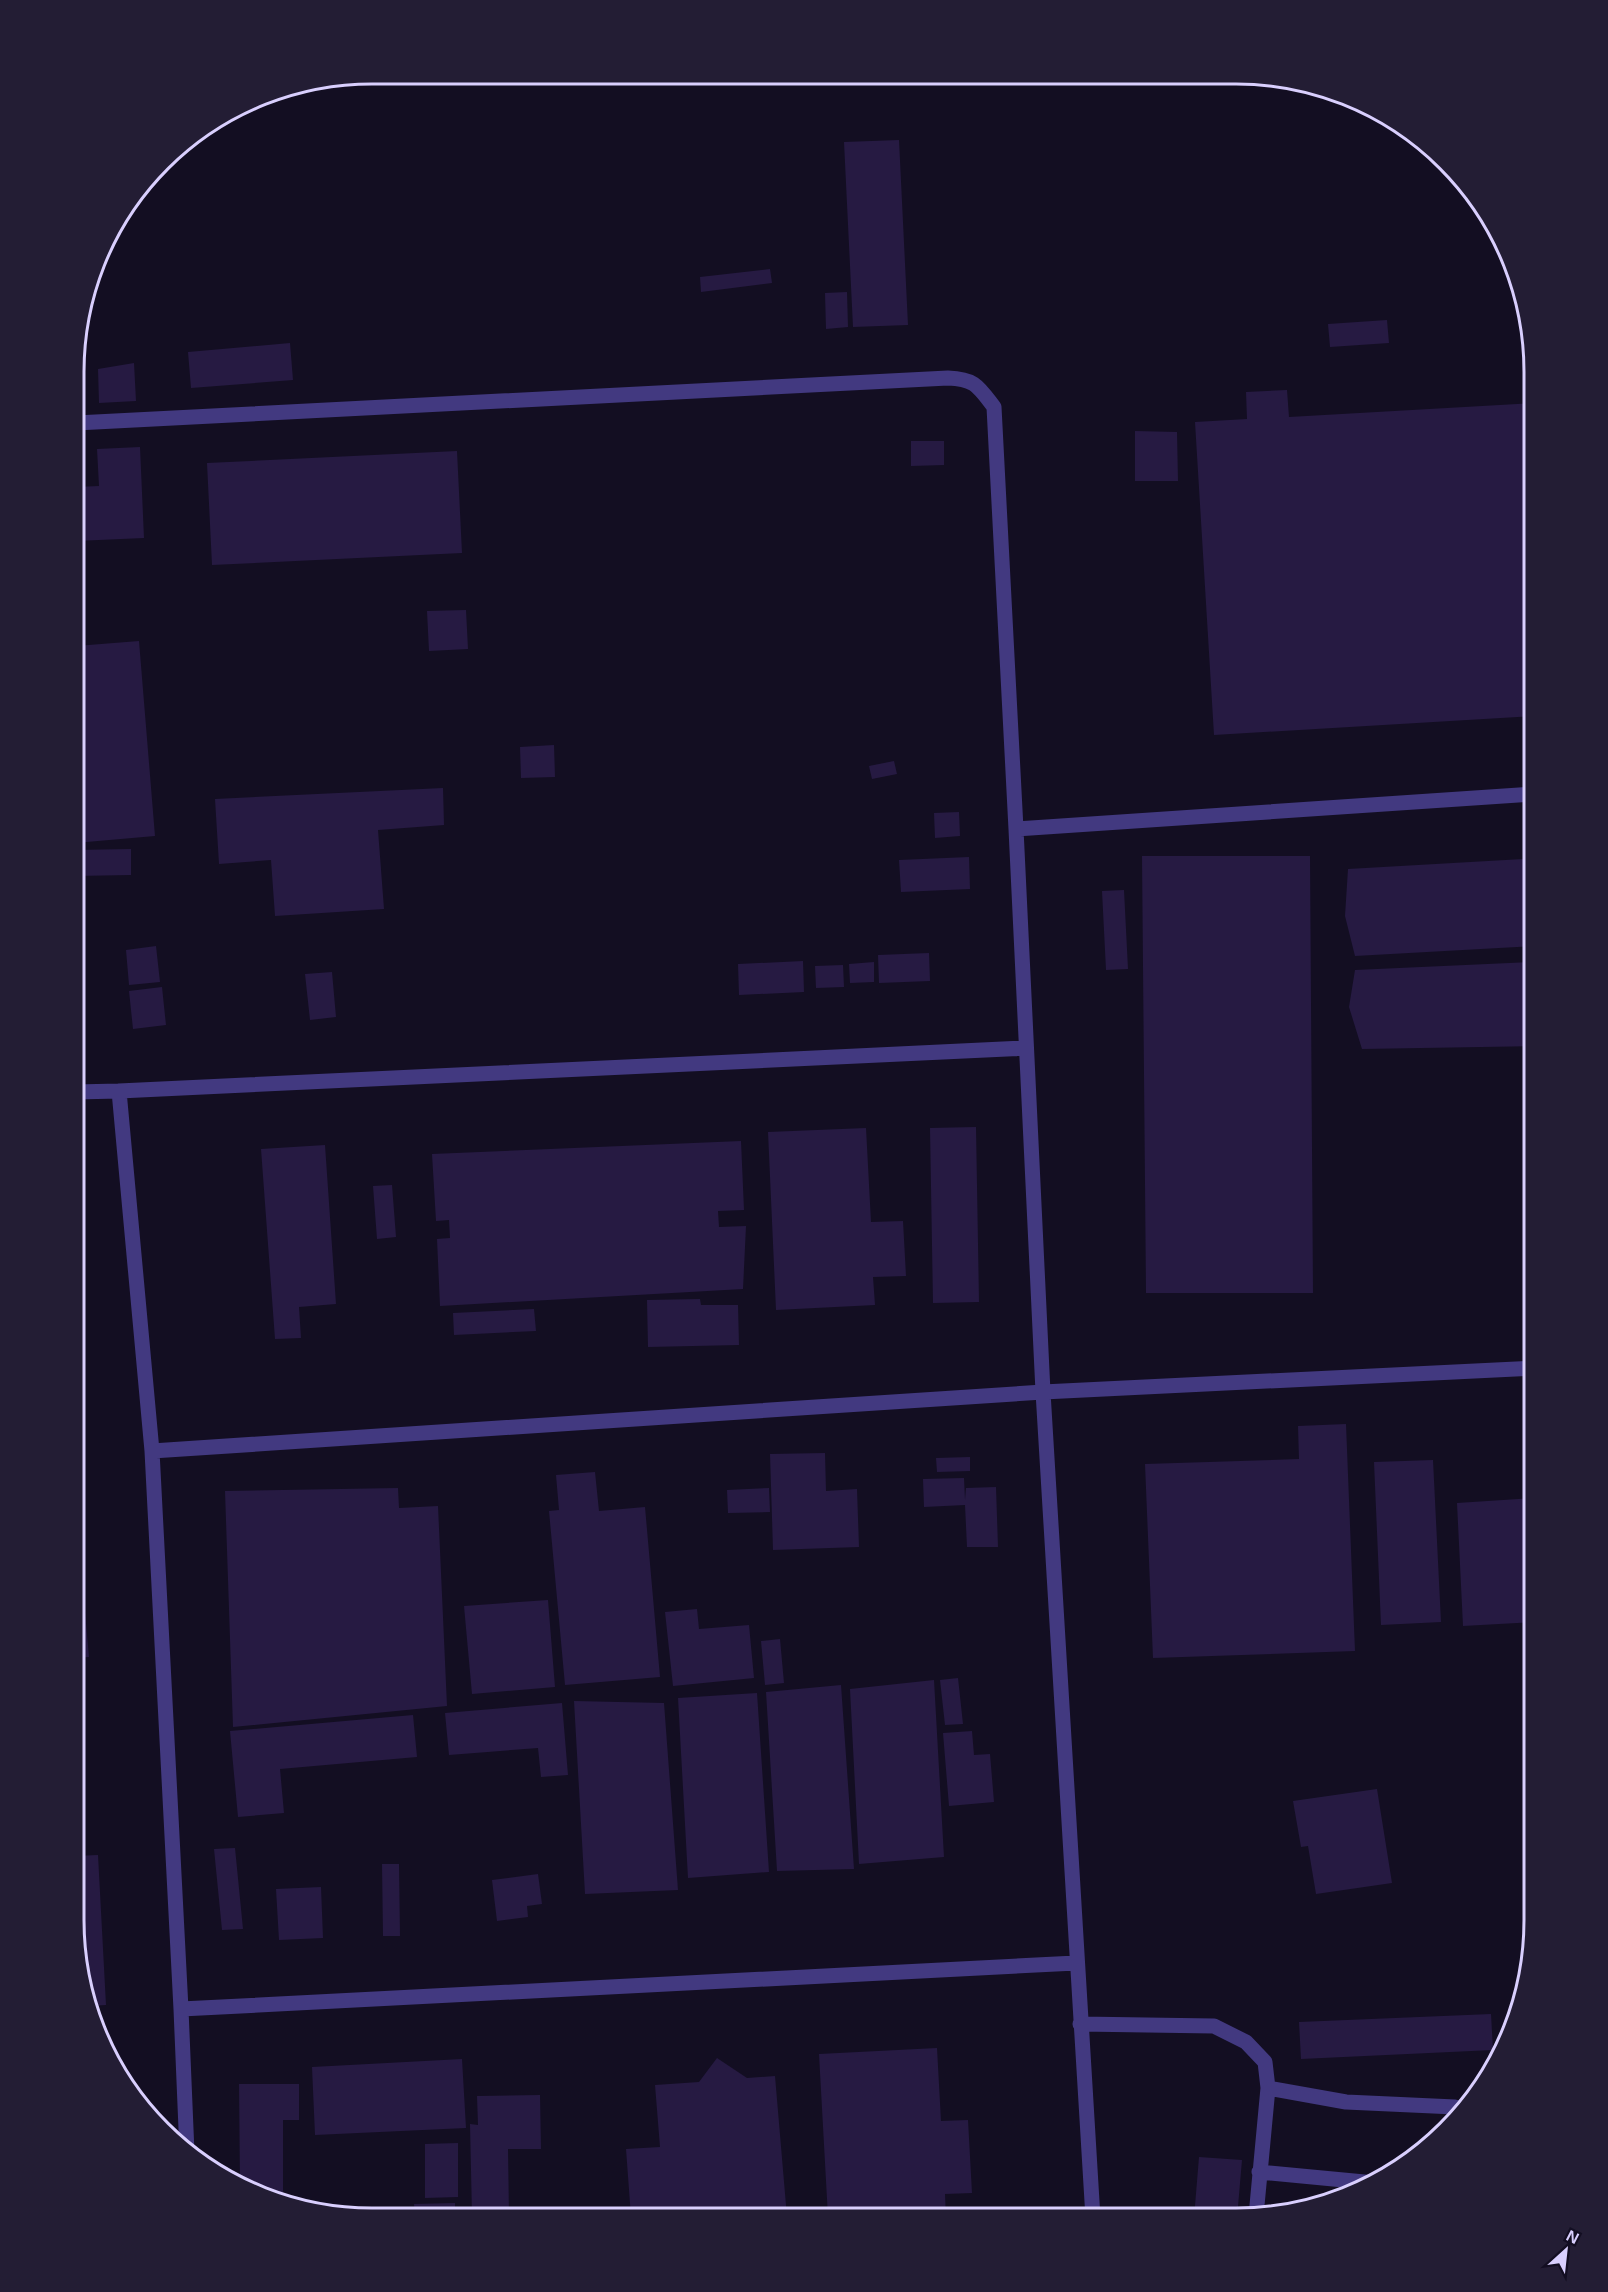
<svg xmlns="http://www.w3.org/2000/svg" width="1608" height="2292" viewBox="0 0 1608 2292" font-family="Helvetica,sans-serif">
	<rect width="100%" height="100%" fill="#130e22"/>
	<path fill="#261a42" d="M 899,140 L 908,325 L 853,327 L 844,142 Z
		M 770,269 L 772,283 L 701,292 L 700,277 Z
		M 847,292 L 848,327 L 826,329 L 825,293 Z
		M 1387,320 L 1389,343 L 1330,347 L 1328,324 Z
		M 290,343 L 293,380 L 191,388 L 188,352 Z
		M 134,363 L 136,401 L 99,403 L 98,369 Z
		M 1287,390 L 1289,417 L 1534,403 L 1534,433 L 1527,433 L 1534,556 L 1534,716 L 1214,735 L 1195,422 L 1247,419 L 1246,392 Z
		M 1135,431 L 1177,432 L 1178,481 L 1135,481 Z
		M 911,441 L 944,441 L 944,465 L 911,466 Z
		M 140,447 L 144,538 L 76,541 L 76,487 L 99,486 L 97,449 Z
		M 457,451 L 462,553 L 212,565 L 207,463 Z
		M 466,610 L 468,649 L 429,651 L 427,611 Z
		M 139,641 L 155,836 L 75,843 L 76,646 Z
		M 554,745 L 555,777 L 521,778 L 520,747 Z
		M 894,761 L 897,774 L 872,779 L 869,766 Z
		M 443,788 L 444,825 L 378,830 L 384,909 L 275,916 L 271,860 L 219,864 L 215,799 Z
		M 959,812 L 960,836 L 935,838 L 934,813 Z
		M 131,849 L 131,875 L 75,876 L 75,850 Z
		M 1142,856 L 1310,856 L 1313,1293 L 1146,1293 Z
		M 969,857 L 970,889 L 901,892 L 899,860 Z
		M 1523,859 L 1534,946 L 1355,956 L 1345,916 L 1348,869 Z
		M 1124,890 L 1128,969 L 1106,970 L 1102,891 Z
		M 156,946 L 160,982 L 129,985 L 126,950 Z
		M 929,953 L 930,981 L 879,983 L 878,955 Z
		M 803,961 L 804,992 L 739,995 L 738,964 Z
		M 874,962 L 874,982 L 850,983 L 849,964 Z
		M 1530,962 L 1534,1046 L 1362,1049 L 1349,1007 L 1355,970 Z
		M 843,965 L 844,987 L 816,988 L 815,966 Z
		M 332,972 L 336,1017 L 310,1020 L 305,974 Z
		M 162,987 L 166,1025 L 133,1029 L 129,991 Z
		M 976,1127 L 979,1302 L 933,1303 L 930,1128 Z
		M 866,1128 L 871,1222 L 903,1221 L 906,1276 L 873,1277 L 875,1305 L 776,1310 L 768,1132 Z
		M 741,1141 L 744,1210 L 718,1211 L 719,1227 L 746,1226 L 743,1289 L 440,1306 L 437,1239 L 450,1238 L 449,1220 L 436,1221 L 432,1154 Z
		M 325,1145 L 336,1304 L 299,1307 L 301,1338 L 275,1339 L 261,1149 Z
		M 392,1185 L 396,1237 L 377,1239 L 373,1186 Z
		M 700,1299 L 701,1305 L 738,1305 L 739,1345 L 648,1347 L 647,1300 Z
		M 534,1309 L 536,1331 L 454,1335 L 453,1313 Z
		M 1346,1424 L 1355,1651 L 1153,1658 L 1145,1464 L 1299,1459 L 1298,1426 Z
		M 825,1453 L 826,1491 L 857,1489 L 859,1547 L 773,1550 L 770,1454 Z
		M 970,1457 L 970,1471 L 937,1472 L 936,1458 Z
		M 1433,1460 L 1441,1622 L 1381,1625 L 1374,1462 Z
		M 595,1472 L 599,1511 L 645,1507 L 660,1677 L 565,1685 L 549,1511 L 559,1510 L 556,1475 Z
		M 964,1478 L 965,1500 L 966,1488 L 996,1487 L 998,1547 L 967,1547 L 965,1505 L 924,1507 L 923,1479 Z
		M 398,1488 L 399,1508 L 438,1506 L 447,1706 L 233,1727 L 225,1491 Z
		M 769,1488 L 770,1512 L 728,1513 L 727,1490 Z
		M 1534,1498 L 1534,1622 L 1463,1626 L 1457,1503 Z
		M 83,1590 L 89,1657 L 74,1658 L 74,1591 Z
		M 548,1600 L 555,1687 L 472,1694 L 464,1606 Z
		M 697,1609 L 699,1629 L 749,1625 L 754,1678 L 673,1686 L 665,1612 Z
		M 780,1639 L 784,1683 L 765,1685 L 761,1641 Z
		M 958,1678 L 963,1724 L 945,1725 L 940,1680 Z
		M 934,1680 L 944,1857 L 859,1864 L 850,1689 Z
		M 841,1685 L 854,1869 L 777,1871 L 766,1692 Z
		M 757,1693 L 769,1872 L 688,1878 L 678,1698 Z
		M 574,1701 L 664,1703 L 678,1890 L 585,1894 Z
		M 562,1703 L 568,1775 L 541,1777 L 538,1748 L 449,1755 L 445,1713 Z
		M 413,1715 L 417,1757 L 280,1769 L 284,1813 L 238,1817 L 230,1731 Z
		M 972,1731 L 974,1755 L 990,1754 L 994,1802 L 949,1806 L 943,1733 Z
		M 1377,1789 L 1392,1883 L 1316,1894 L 1308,1846 L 1301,1847 L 1293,1801 Z
		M 235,1848 L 243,1929 L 222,1930 L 214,1849 Z
		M 98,1855 L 106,2005 L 89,2006 L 79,1979 L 74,1920 L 74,1856 Z
		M 382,1864 L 399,1864 L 400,1936 L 383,1936 Z
		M 538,1874 L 542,1904 L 527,1906 L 528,1917 L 497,1921 L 492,1880 Z
		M 321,1887 L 323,1938 L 279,1940 L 276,1889 Z
		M 1491,2014 L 1493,2050 L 1301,2059 L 1299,2022 Z
		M 937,2048 L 941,2121 L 968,2120 L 972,2193 L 945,2194 L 946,2218 L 828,2217 L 819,2054 Z
		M 717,2058 L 747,2078 L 775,2076 L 787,2217 L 631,2217 L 626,2149 L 660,2147 L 655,2085 L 699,2082 Z
		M 462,2059 L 466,2128 L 315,2135 L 312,2067 Z
		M 239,2084 L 299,2084 L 299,2120 L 283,2120 L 283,2192 L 252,2193 L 240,2186 Z
		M 540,2095 L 541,2149 L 508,2149 L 509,2216 L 472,2216 L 470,2124 L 478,2125 L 477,2096 Z
		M 458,2143 L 458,2197 L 425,2198 L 425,2144 Z
		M 1199,2157 L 1242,2160 L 1237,2218 L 1194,2218 Z
		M 455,2203 L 455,2216 L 415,2216 L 414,2204 Z"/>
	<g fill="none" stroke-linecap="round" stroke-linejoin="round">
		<path stroke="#423980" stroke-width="15" d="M 76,423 L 948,378 C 975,379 978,386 994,407 L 1016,829 L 1043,1392 L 1093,2218
			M 1016,829 L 1534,794
			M 119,1091 L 152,1451 L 181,2009 L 187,2153
			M 75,1092 L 119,1091 L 1026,1048
			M 152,1451 L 1043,1392 L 1534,1368
			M 181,2009 L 1076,1963
			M 1080,2024 L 1214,2026 L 1246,2042 L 1265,2062 L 1268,2088 L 1346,2102 L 1455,2107 L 1460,2114
			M 1259,2172 L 1375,2183
			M 1256,2216 L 1268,2088"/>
	</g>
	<path d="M0 0H1608V2292H0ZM372 84H1236A288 288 0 0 1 1524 372V1920A288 288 0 0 1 1236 2208H372A288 288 0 0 1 84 1920V372A288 288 0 0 1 372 84Z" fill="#231d34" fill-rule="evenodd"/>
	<path fill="none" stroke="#d9cffe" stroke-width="3" d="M372 84H1236A288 288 0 0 1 1524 372V1920A288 288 0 0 1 1236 2208H372A288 288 0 0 1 84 1920V372A288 288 0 0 1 372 84Z"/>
	<g transform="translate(1566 2250) rotate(27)" stroke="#130e22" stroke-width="4.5" paint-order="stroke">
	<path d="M0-4.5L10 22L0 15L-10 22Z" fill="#d9cffe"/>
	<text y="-9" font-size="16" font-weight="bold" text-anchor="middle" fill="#d9cffe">N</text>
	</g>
</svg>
